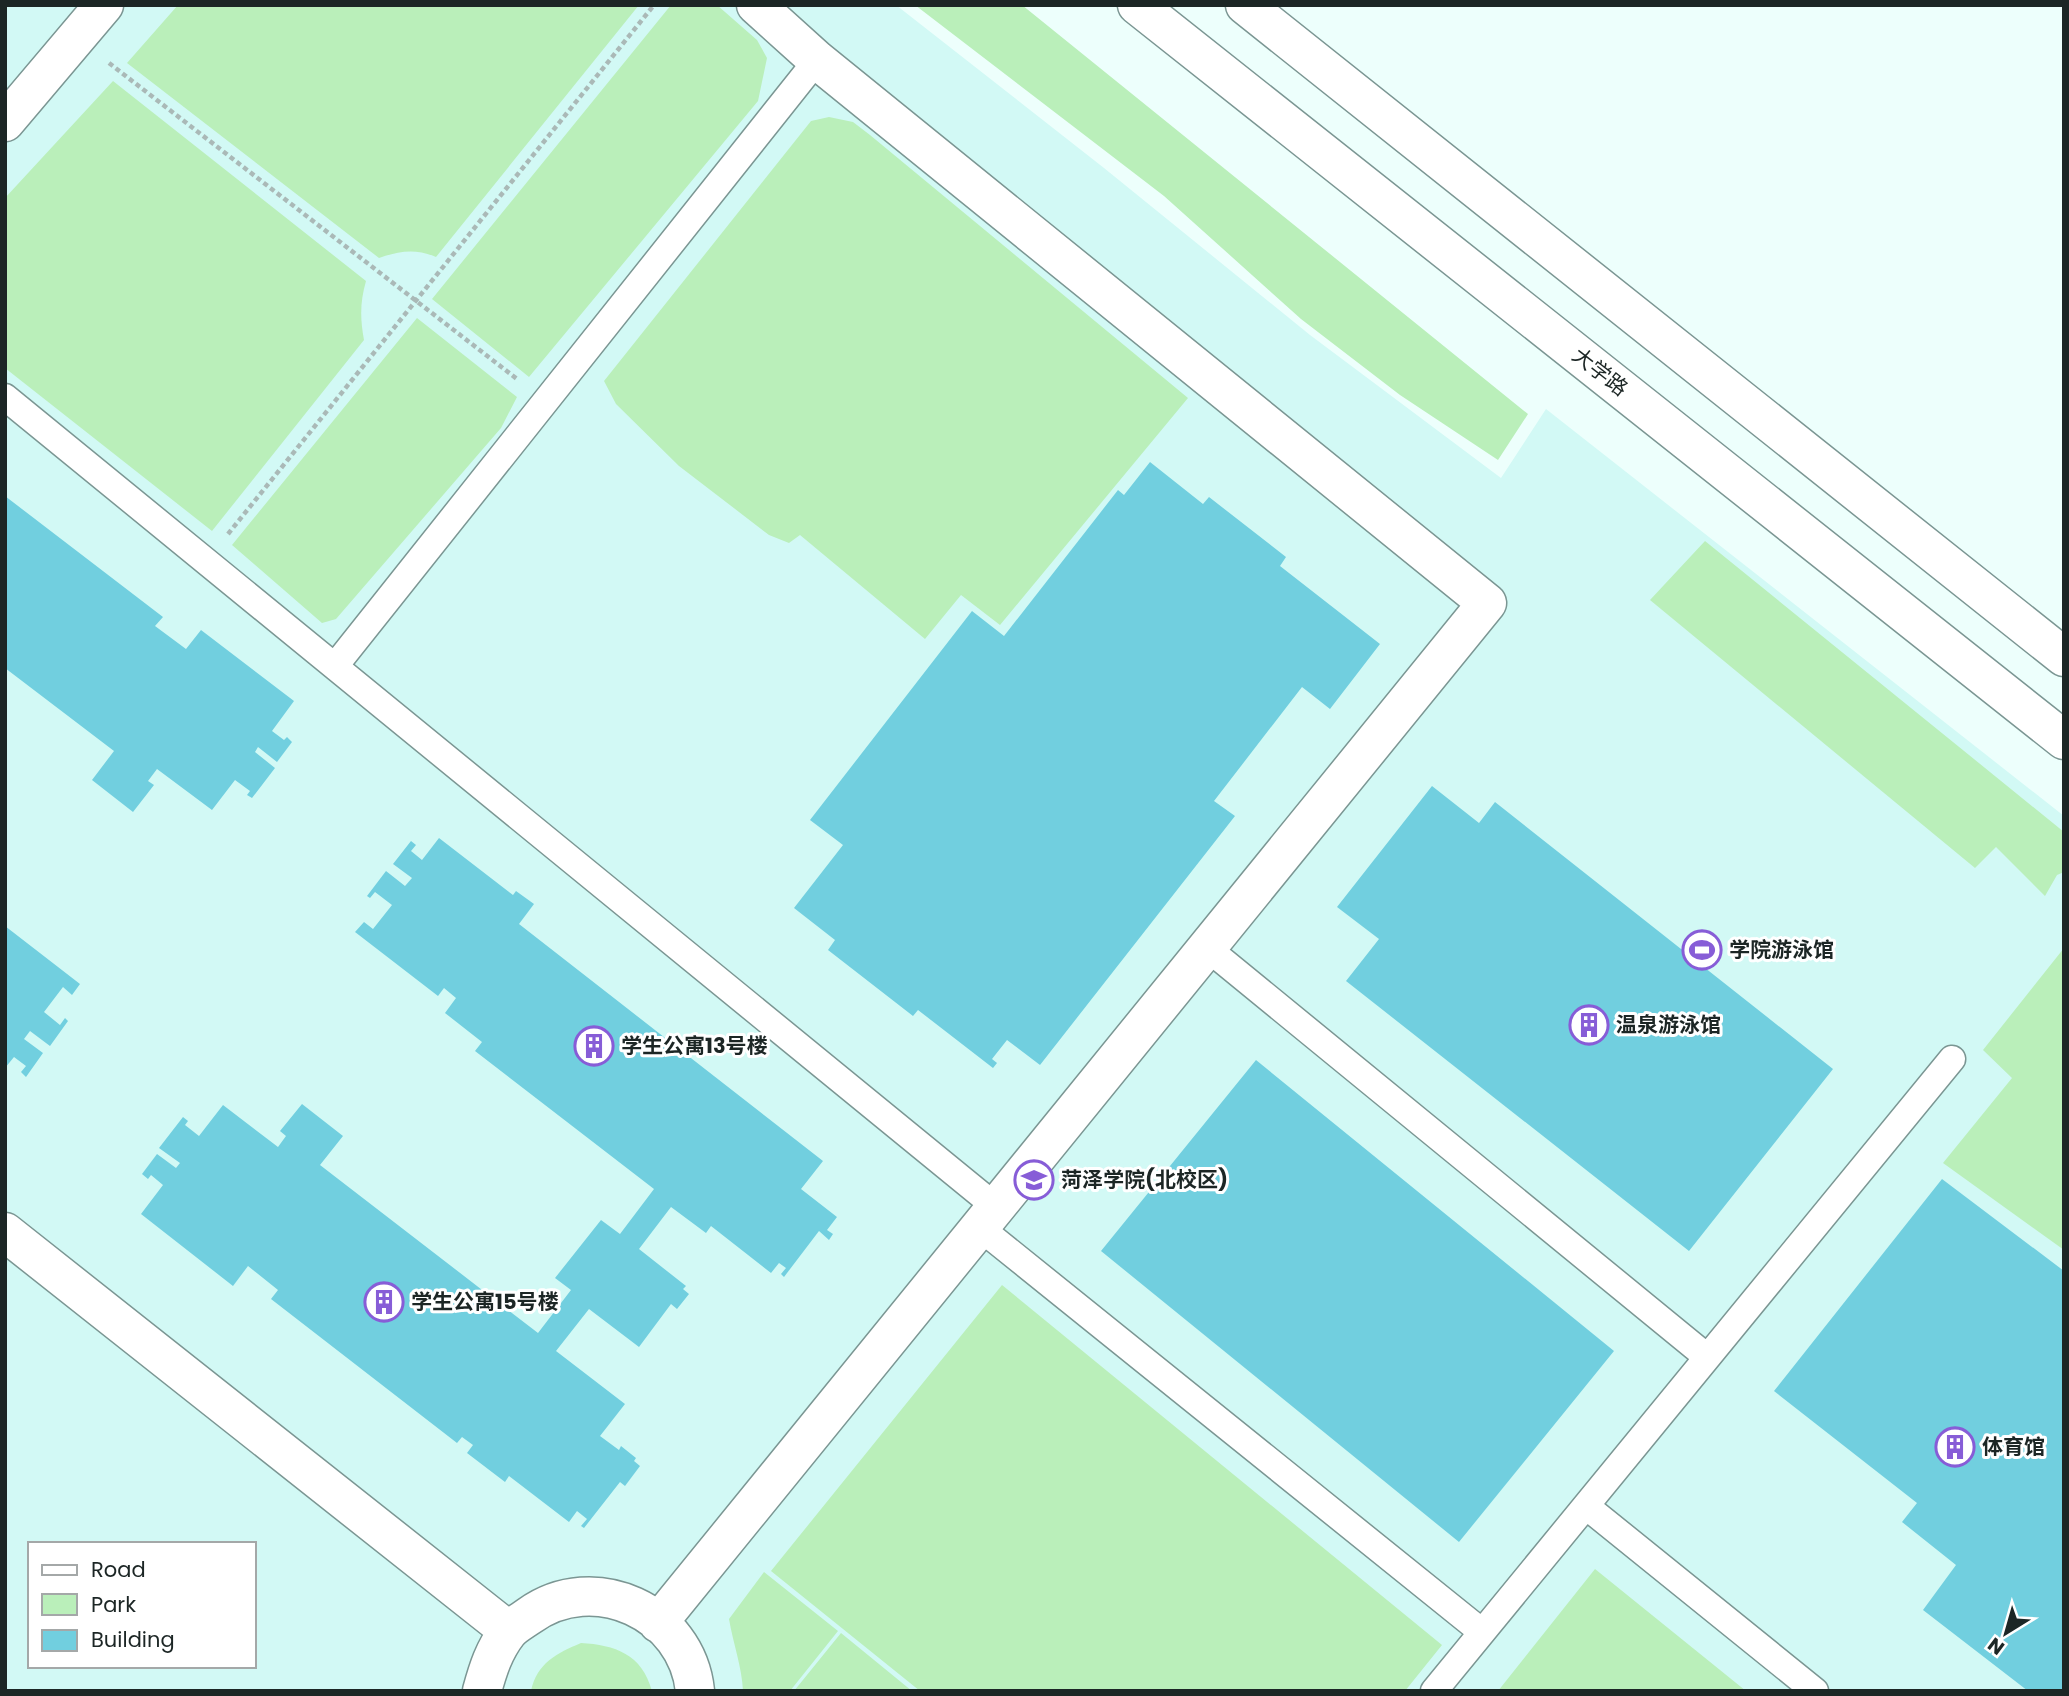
<svg xmlns="http://www.w3.org/2000/svg" width="2069" height="1696" viewBox="0 0 2069 1696" font-family="Poppins,'Noto Sans SC',sans-serif">
	<rect width="100%" height="100%" fill="#edfffc"/>
	<path fill="#d2f9f5" fill-rule="evenodd" d="M 5,5 L 896,5 L 1104,168 L 1310,335 L 1501,478 L 1546,409 L 2064,816 L 2064,1691 L 5,1691 ZM 30,1544 L 254,1544 L 254,1666 L 30,1666 Z"/>
	<path fill="#baefba" d="M 178,5 L 639,5 L 436,257 C 415,248 399,251 379,258 L 127,63 Z
		M 671,5 L 717,5 L 757,40 L 767,58 L 758,101 L 529,377 L 432,299 Z
		M 915,5 L 1022,5 L 1528,414 L 1498,460 L 1400,395 L 1301,319 L 1164,196 Z
		M 113,81 L 366,281 C 360,302 360,318 364,340 L 212,531 L 5,368 L 5,198 Z
		M 829,117 L 853,122 L 870,135 L 1188,398 L 1000,625 L 961,595 L 925,639 L 800,535 L 789,543 L 769,535 L 679,466 L 616,404 L 604,381 L 811,121 Z
		M 417,318 L 517,397 L 501,428 L 336,619 L 322,623 L 232,545 Z
		M 1705,541 L 2064,832 L 2064,872 L 2057,875 L 2045,896 L 1996,847 L 1975,868 L 1650,600 Z
		M 2064,948 L 2064,1250 L 1943,1163 L 2012,1078 L 1983,1050 Z
		M 1002,1285 L 1442,1645 L 1405,1691 L 920,1691 L 771,1571 Z
		M 1595,1569 L 1746,1691 L 1498,1691 Z
		M 764,1572 L 838,1631 L 790,1691 L 743,1691 C 742,1667 733,1643 729,1619 Z
		M 841,1633 L 912,1691 L 794,1691 Z
		M 581,1643 C 615,1645 642,1654 652,1691 L 531,1691 C 537,1663 557,1653 581,1643 Z"/>
	<path fill="#71cfdf" d="M 1150,462 L 1203,504 L 1209,497 L 1286,557 L 1280,566 L 1380,644 L 1330,709 L 1302,687 L 1214,801 L 1235,816 L 1040,1065 L 1007,1040 L 992,1059 L 997,1063 L 993,1068 L 918,1010 L 913,1016 L 828,950 L 835,940 L 794,908 L 843,845 L 810,820 L 972,611 L 1004,636 L 1118,490 L 1124,495 Z
		M 5,496 L 163,617 L 155,626 L 186,649 L 201,630 L 294,701 L 272,731 L 284,740 L 287,737 L 292,742 L 277,762 L 258,747 L 255,752 L 275,768 L 252,798 L 247,795 L 250,791 L 235,780 L 212,810 L 157,769 L 148,781 L 154,785 L 133,812 L 92,780 L 114,751 L 5,668 Z
		M 1432,786 L 1479,823 L 1495,802 L 1833,1069 L 1689,1251 L 1346,981 L 1379,939 L 1337,907 Z
		M 439,838 L 513,895 L 516,891 L 534,904 L 519,924 L 823,1161 L 801,1189 L 837,1217 L 827,1230 L 833,1234 L 829,1240 L 819,1231 L 784,1277 L 781,1274 L 786,1268 L 779,1263 L 771,1273 L 711,1226 L 706,1233 L 671,1207 L 639,1249 L 686,1286 L 683,1289 L 689,1294 L 677,1309 L 671,1304 L 639,1347 L 589,1309 L 556,1351 L 625,1404 L 600,1436 L 619,1450 L 621,1446 L 636,1458 L 634,1461 L 640,1466 L 625,1486 L 620,1482 L 584,1528 L 581,1526 L 587,1519 L 577,1511 L 569,1522 L 509,1476 L 505,1482 L 467,1453 L 473,1445 L 462,1437 L 457,1443 L 271,1299 L 278,1290 L 248,1266 L 233,1286 L 141,1214 L 163,1185 L 151,1175 L 148,1179 L 142,1174 L 157,1154 L 176,1168 L 180,1163 L 159,1148 L 183,1117 L 188,1121 L 185,1125 L 199,1136 L 223,1105 L 278,1147 L 286,1136 L 280,1131 L 302,1104 L 343,1136 L 320,1165 L 538,1333 L 571,1290 L 555,1278 L 601,1220 L 620,1234 L 654,1189 L 475,1051 L 482,1042 L 445,1013 L 456,998 L 444,988 L 438,996 L 355,932 L 364,922 L 373,929 L 392,905 L 375,892 L 370,898 L 367,896 L 386,871 L 405,886 L 412,878 L 393,864 L 411,841 L 416,845 L 411,851 L 422,860 Z
		M 5,926 L 80,984 L 72,995 L 63,987 L 44,1012 L 60,1025 L 65,1018 L 68,1021 L 50,1046 L 30,1031 L 24,1039 L 43,1053 L 26,1077 L 21,1072 L 26,1066 L 14,1057 L 5,1068 Z
		M 1256,1060 L 1614,1351 L 1459,1542 L 1101,1251 Z
		M 1942,1179 L 2064,1271 L 2064,1691 L 2028,1691 L 1923,1610 L 1956,1565 L 1902,1522 L 1917,1503 L 1774,1391 Z"/>
	<g fill="none" stroke-linecap="round" stroke-linejoin="round">
		<g stroke="#7b9693" stroke-width="29">
			<path id="lane" d="M 5,397 L 996,1207
				M 335,666 L 817,60
				M 1206,947 L 1707,1357
				M 979,1227 L 1482,1632
				M 1586,1506 L 1815,1691
				M 1434,1691 L 1952,1059"/>
		</g>
		<g stroke="#7b9693" stroke-width="41">
			<path id="street" d="M 5,122 L 104,5
				M 5,1232 L 509,1631
				M 658,1623 L 1487,603 L 817,60 L 756,5
				M 482,1691 C 488,1669 494,1650 508,1632 C 513,1626 522,1621 529,1616 C 594,1569 687,1612 695,1691"/>
		</g>
		<g stroke="#7b9693" stroke-width="41">
			<path id="secondary" d="M 1137,5 L 2064,740
				M 1245,5 L 2064,657"/>
		</g>
		<path stroke="#aab9b7" stroke-width="4.5" stroke-dasharray="5 3.5" stroke-linecap="butt" d="M 109,63 L 517,379
			M 228,534 L 654,5"/>
		<use href="#lane" stroke="#fff" stroke-width="26"/>
		<use href="#street" stroke="#fff" stroke-width="38"/>
		<use href="#secondary" stroke="#fff" stroke-width="38"/>
	</g>
	<defs>
		<g id="stadium-ring" transform="scale(2.0125)"><circle r="9.5" fill="#fff" stroke="#875dd7" stroke-width="1.5"/><path d="M0-5a6.5 5 0 1 0 0 10a6.5 5 0 1 0 0-10ZM-3.5-1.8h7v3.6h-7Z" fill="#875dd7"/></g>
		<g id="building-ring" transform="scale(2.0125)"><circle r="9.5" fill="#fff" stroke="#875dd7" stroke-width="1.5"/><path d="M-4-6H4V6H1V3H-1V6H-4ZM-2.5-4.3h1.7v1.8h-1.7ZM.8-4.3h1.7v1.8H.8ZM-2.5-1h1.7V.8h-1.7ZM.8-1h1.7V.8H.8Z" fill="#875dd7"/></g>
		<g id="university-ring" transform="scale(2.0125)"><circle r="9.5" fill="#fff" stroke="#875dd7" stroke-width="1.5"/><path d="M0-5L7-2L0 1L-7-2ZM-4 1L0 2.5L4 1V4Q0 6-4 4Z" fill="#875dd7"/></g>
	</defs>
	<g fill-rule="evenodd">
		<use href="#stadium-ring" x="1702" y="950"/>
		<use href="#building-ring" x="1589" y="1025"/>
		<use href="#building-ring" x="594" y="1046"/>
		<use href="#university-ring" x="1034" y="1180"/>
		<use href="#building-ring" x="384" y="1302"/>
		<use href="#building-ring" x="1955" y="1447"/>
	</g>
	<g text-anchor="middle" stroke-width="6" stroke-linejoin="round" paint-order="stroke">
		<g font-size="21" fill="#1c2625" stroke="#fff">
			<text transform="translate(1600 372) rotate(38)" y="7">大学路</text>
		</g>
		<g font-size="21" font-weight="bold" fill="#1c2625" stroke="#fff" text-anchor="start">
			<text x="1729" y="957">学院游泳馆</text>
			<text x="1616" y="1032">温泉游泳馆</text>
			<text x="621" y="1053">学生公寓13号楼</text>
			<text x="1061" y="1187">菏泽学院(北校区)</text>
			<text x="411" y="1309">学生公寓15号楼</text>
			<text x="1982" y="1454">体育馆</text>
		</g>
	</g>
	<rect width="2069" height="1696" fill="none" stroke="#1c2625" stroke-width="14"/>
	<rect x="28" y="1542" width="228" height="126" fill="#ffffff" stroke="#a4a8a8" stroke-width="2"/>
	<rect x="42" y="1565" width="35" height="10" fill="#ffffff" stroke="#a4a8a8" stroke-width="2"/>
	<text x="91" y="1577" font-size="21" fill="#1c2625">Road</text>
	<rect x="42" y="1594" width="35" height="21" fill="#baefba" stroke="#a4a8a8" stroke-width="2"/>
	<text x="91" y="1612" font-size="21" fill="#1c2625">Park</text>
	<rect x="42" y="1630" width="35" height="21" fill="#71cfdf" stroke="#a4a8a8" stroke-width="2"/>
	<text x="91" y="1647" font-size="21" fill="#1c2625">Building</text>
	<g transform="translate(2006 1633) rotate(217)" stroke="#ffffff" stroke-width="5" paint-order="stroke">
	<path d="M0-5L12 26L0 18L-12 26Z" fill="#1c2625"/>
	<text y="-10" font-size="19" font-weight="bold" text-anchor="middle" fill="#1c2625">N</text>
	</g>
</svg>
